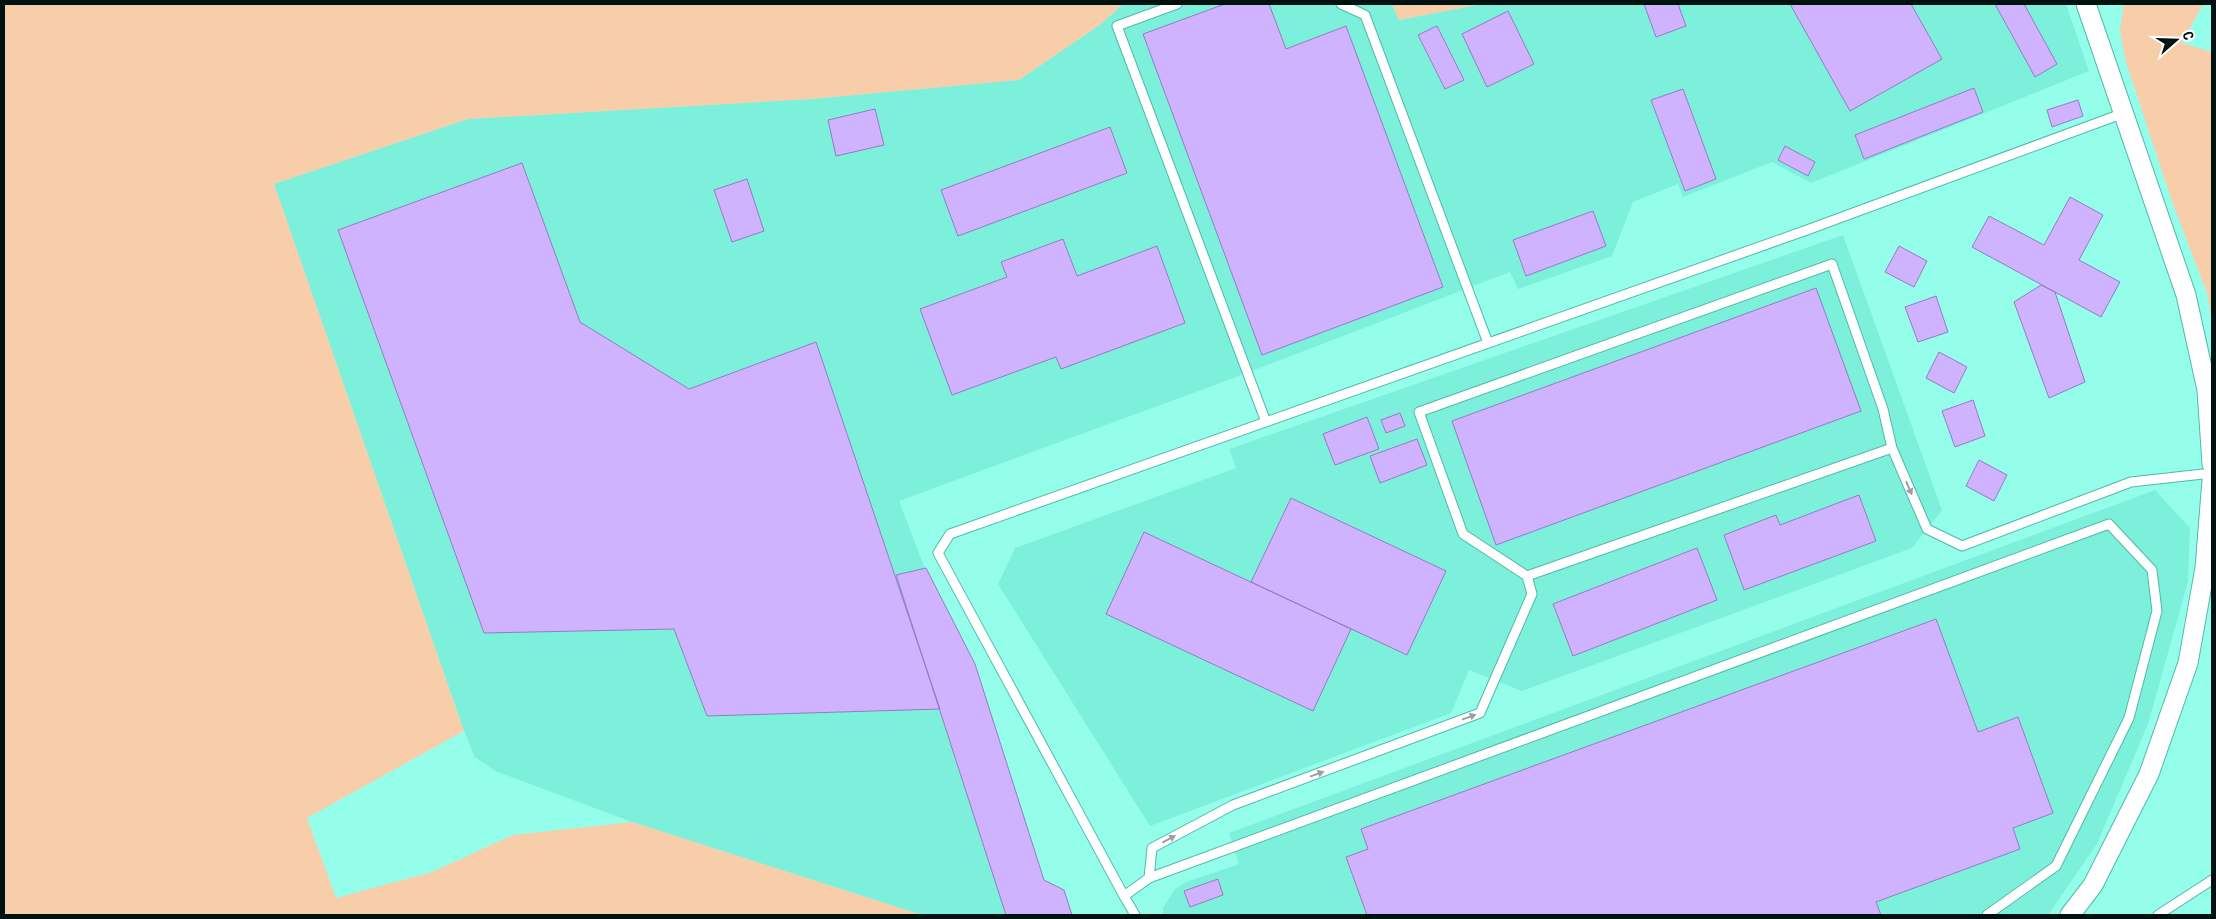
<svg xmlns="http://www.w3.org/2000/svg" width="2216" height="919" viewBox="0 0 2216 919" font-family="'Roboto Condensed',sans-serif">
	<rect width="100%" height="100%" fill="#94feeb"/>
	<path fill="#7df0dc" d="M 1123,4 L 1392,4 L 1399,20 L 1482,4 L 2066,4 L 2089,71 L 1811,183 L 1772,162 L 1683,197 L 1678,184 L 1633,202 L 1612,256 L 1518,289 L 1510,272 L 1223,382 L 899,501 L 1044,880 L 1064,890 L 1072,915 L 922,915 L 632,822 L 495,771 L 475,757 L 464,731 L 274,184 L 468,119 L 811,99 L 1019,80 L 1101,24 Z
		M 1843,235 L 1942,510 L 1912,548 L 1522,691 L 1469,670 L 1451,713 L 1150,826 L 998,584 L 1015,548 L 1236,468 L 1229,449 Z
		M 2155,490 L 2190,528 L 2188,582 L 2148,724 L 2097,844 L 2048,915 L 1163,915 L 1163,908 L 1174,890 L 1186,882 L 1239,864 L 1229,833 Z"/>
	<path fill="#f8cdaa" d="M 4,4 L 1123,4 L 1101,24 L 1019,80 L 811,99 L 468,119 L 274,184 L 464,731 L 307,818 L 336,898 L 432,872 L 513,835 L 632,822 L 922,915 L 4,915 Z
		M 1392,4 L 1482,4 L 1399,20 Z
		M 2124,4 L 2203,4 L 2182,43 L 2212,52 L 2212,321 L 2207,293 L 2172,202 L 2125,59 L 2120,30 Z"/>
	<path fill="#cfb3ff" stroke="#957bbf" d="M 1225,4 L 1269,4 L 1286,49 L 1346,26 L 1443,287 L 1262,355 L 1143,34 Z
		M 1644,4 L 1678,4 L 1686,26 L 1656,37 Z
		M 1790,4 L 1911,4 L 1942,59 L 1850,111 Z
		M 1995,4 L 2024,4 L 2057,64 L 2035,77 Z
		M 1508,11 L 1534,64 L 1487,87 L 1462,34 Z
		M 1437,26 L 1464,80 L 1445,89 L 1418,35 Z
		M 1974,88 L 1983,112 L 1864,159 L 1855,135 Z
		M 1683,89 L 1716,179 L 1685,191 L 1651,100 Z
		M 2078,100 L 2083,116 L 2052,127 L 2047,110 Z
		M 875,109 L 884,145 L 836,156 L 828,120 Z
		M 1110,127 L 1127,173 L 958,236 L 941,190 Z
		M 1785,146 L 1815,162 L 1808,176 L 1778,160 Z
		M 522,163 L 580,322 L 689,389 L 816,342 L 940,709 L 707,716 L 674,629 L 484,633 L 338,230 Z
		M 747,179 L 764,231 L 732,242 L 714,190 Z
		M 2070,197 L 2103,215 L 2079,260 L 2120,282 L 2101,317 L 1972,247 L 1989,216 L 2044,245 Z
		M 1593,211 L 1606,246 L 1526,276 L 1513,240 Z
		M 1063,239 L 1077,276 L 1157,246 L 1185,323 L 1061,369 L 1056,357 L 952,395 L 920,309 L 1007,277 L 1001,262 Z
		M 1899,246 L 1927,261 L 1914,287 L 1885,272 Z
		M 2041,285 L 2055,292 L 2085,382 L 2049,398 L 2014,302 Z
		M 1816,288 L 1861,411 L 1496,545 L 1452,421 Z
		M 1936,296 L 1948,332 L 1918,342 L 1905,307 Z
		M 1939,352 L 1967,367 L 1954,393 L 1926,378 Z
		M 1973,400 L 1985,436 L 1955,447 L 1942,411 Z
		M 1400,413 L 1405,426 L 1386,433 L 1381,420 Z
		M 1367,417 L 1379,449 L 1335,465 L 1323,434 Z
		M 1417,439 L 1427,465 L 1380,483 L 1370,456 Z
		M 1979,460 L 2007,475 L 1994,501 L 1966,486 Z
		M 1859,495 L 1876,541 L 1744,590 L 1724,535 L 1776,515 L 1780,525 Z
		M 1291,498 L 1446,571 L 1407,655 L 1251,582 Z
		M 1144,532 L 1351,629 L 1313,711 L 1106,614 Z
		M 1697,548 L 1717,600 L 1573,656 L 1553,604 Z
		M 926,568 L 975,664 L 1044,880 L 1064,890 L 1072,915 L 1006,915 L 896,575 Z
		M 1936,619 L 1978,732 L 2018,717 L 2053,813 L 2013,828 L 2020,849 L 1876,902 L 1881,915 L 1367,915 L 1346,857 L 1368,849 L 1361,829 Z
		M 1218,879 L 1223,895 L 1190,907 L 1184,891 Z"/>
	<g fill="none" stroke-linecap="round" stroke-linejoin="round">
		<g stroke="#4ebaa9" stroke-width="11">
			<path id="service" d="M 1177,4 L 1117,26 L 1266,422
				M 1341,4 L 1365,15 L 1488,343
				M 1527,576 L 1892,448
				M 1149,878 L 1152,848 L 1233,805 L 1480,713 L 1532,594 L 1527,576 L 1463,534 L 1419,412 L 1832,264 L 1883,409 L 1892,448 L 1927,529 L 1962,546 L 2131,482 L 2212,473
				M 1124,896 L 938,553 L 950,534 L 1807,230 L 2124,113
				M 1135,915 L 1124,896 L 1149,878 L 2109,524 L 2152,570 L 2157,611 L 2129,718 L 2056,866 L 1987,915
				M 2158,915 L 2212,880"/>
		</g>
		<g stroke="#4ebaa9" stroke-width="21">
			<path id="minor" d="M 2086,4 L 2186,295 L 2207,390 L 2212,464
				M 2070,915 L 2093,885 L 2149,774 L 2188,663 L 2205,568 L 2212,480"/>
		</g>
		<use href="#service" stroke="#fff" stroke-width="9"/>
		<use href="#minor" stroke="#fff" stroke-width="19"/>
	</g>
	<defs><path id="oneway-solid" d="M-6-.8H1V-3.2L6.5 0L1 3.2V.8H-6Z" transform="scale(1.25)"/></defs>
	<g fill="#99a09f">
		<use href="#oneway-solid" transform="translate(1909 488) rotate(67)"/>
		<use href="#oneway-solid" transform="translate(1469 717) rotate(-20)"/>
		<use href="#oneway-solid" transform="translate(1317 774) rotate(-20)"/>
		<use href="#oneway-solid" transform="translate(1169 839) rotate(-28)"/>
	</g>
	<rect width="2216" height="919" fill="none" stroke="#00120f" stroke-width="10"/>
	<g transform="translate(2176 40) rotate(70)" stroke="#ffffff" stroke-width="4" paint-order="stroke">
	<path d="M0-4L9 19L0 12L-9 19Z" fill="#00120f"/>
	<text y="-8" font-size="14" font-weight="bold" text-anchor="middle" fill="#00120f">С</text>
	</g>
</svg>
